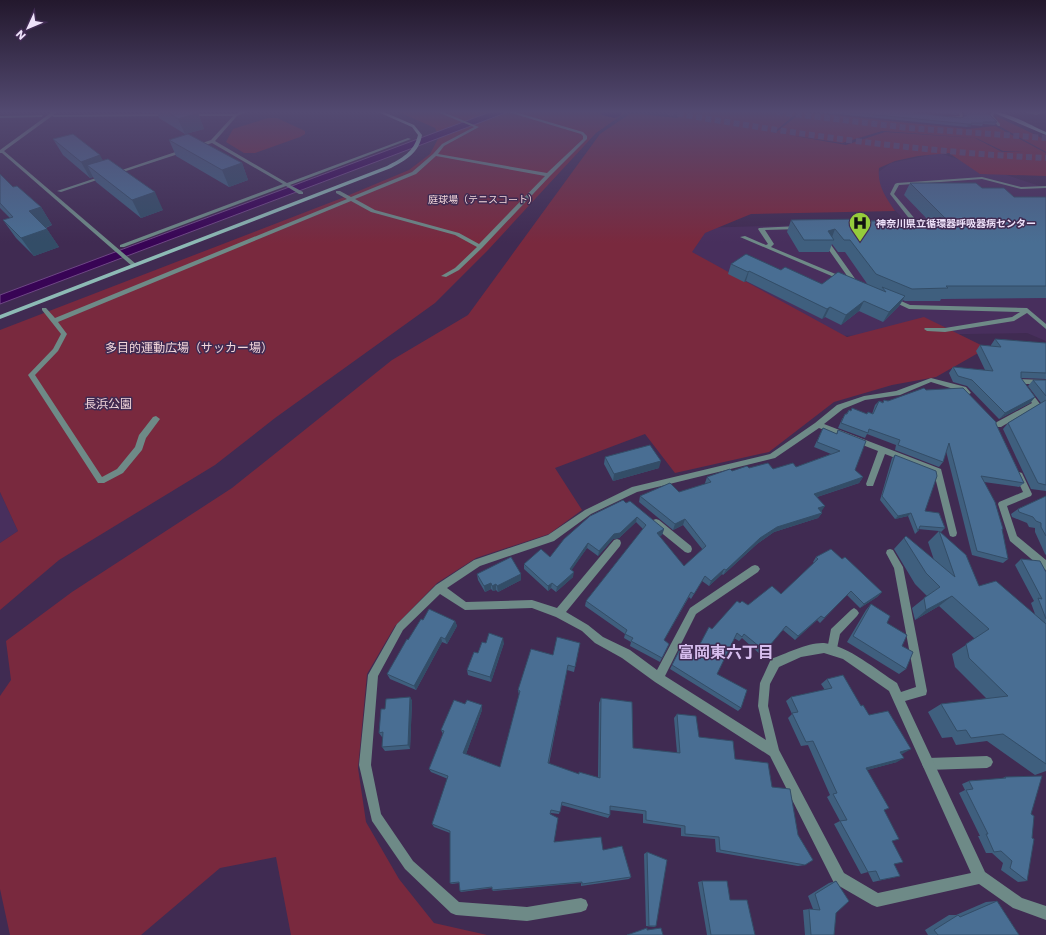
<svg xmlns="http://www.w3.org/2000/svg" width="1046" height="935" viewBox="0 0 1046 935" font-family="Poppins,'Noto Sans JP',sans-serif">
	<rect width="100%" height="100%" fill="#402b52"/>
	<path fill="#482f5d" d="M 939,153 L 1046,188 L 1046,341 L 1027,333 L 835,336 L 684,256 L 664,229 L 907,222 L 877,193 L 877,173 L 891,163 Z
		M 0,492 L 18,531 L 0,543 Z"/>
	<path fill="#79293e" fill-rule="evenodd" d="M 399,112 L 626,112 L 596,133 L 488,250 L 435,303 L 275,418 L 215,465 L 59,560 L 0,610 L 0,543 L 18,531 L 0,492 L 0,330 L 342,198 L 409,170 L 430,154 L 439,137 L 435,128 Z
		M 684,112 L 798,112 L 773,133 L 775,133 L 802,112 L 968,129 L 995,126 L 1046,153 L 1046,176 L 980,174 L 949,153 L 918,156 L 895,161 L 879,168 C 877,186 886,197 895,211 L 751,214 L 705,233 L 692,252 L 847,337 L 924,317 L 987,348 L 936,377 L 892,385 L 834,402 L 769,452 L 675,473 L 645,434 L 555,468 L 582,510 L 549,534 L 476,558 L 437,583 L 395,626 L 367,674 L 358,768 L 366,822 L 399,879 L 434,923 L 487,935 L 291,935 L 276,857 L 220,868 L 141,935 L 10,935 L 0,889 L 0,696 L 11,680 L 6,641 L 72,592 L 232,488 L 392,360 L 468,315 L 600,134 L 631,113 L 677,118 ZM 882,131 L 976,138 L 1003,151 L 1024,152 L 1002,152 L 975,138 L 885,132 L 846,145 L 784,134 L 842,143 Z
		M 996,116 L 1046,140 L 1046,152 L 999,126 Z
		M 268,118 L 277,118 L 305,131 L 305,134 L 300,137 L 255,153 L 244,153 L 226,142 L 233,129 Z"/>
	<path fill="#380455" stroke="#6f4786" d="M 490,112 L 508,112 L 0,304 L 0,295 Z"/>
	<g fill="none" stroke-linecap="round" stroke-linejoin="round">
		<path fill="#380455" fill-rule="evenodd" d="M 600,112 L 621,112 L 622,113 L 620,116 L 614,118 L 602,115 Z"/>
		<path stroke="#5a466b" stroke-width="6" stroke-dasharray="6 3.5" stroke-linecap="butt" d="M 668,112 C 793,134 919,152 1046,158
			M 777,112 L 908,128 L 1046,138"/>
		<path fill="#6e8a87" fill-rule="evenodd" d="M 991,112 L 995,112 L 993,116 L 1000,124 L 1000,126 L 998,126 L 990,117 Z
			M 982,177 L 1021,187 L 1046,186 L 1046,188 L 1021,189 L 982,179 L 899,185 L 894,194 L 921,226 L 921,228 L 914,228 L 913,227 L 915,226 L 890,194 L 895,184 L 897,183 Z
			M 799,226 L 802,228 L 801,229 L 765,230 L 774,244 L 771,247 L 845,278 L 845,280 L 841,280 L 740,237 L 745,236 L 766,245 L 768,244 L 758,229 L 759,228 Z
			M 825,242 L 829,242 L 856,280 L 855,281 L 859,284 L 858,285 L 849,283 L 848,282 L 850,280 L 824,243 Z
			M 892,297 L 910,305 L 1027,308 L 1046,324 L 1046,329 L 1027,313 L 1014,321 L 945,332 L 927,331 L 924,329 L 925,328 L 945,328 L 1012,317 L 1020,312 L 909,309 L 890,300 L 890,298 Z
			M 854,608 L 857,610 L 859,613 L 857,616 L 840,634 L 836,653 L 832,655 L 828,653 L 827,650 L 831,629 L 851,610 Z
			M 987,756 L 991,758 L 993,762 L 991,766 L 987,768 L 928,770 L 924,768 L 922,764 L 924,760 L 928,758 Z"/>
		<path fill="#6e8a87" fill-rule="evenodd" d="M 52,112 L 57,112 L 53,115 L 168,114 L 170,115 L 168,116 L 54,117 L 52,116 L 4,151 L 136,264 L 136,266 L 132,266 L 2,153 L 0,153 L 0,150 Z
			M 240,112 L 246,112 L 237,116 L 215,141 L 287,183 L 408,138 L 411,139 L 290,185 L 303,192 L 303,194 L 299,194 L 286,186 L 124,247 L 120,247 L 120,245 L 283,184 L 212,143 L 117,174 L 113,173 L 211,140 L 233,116 L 187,116 L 186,114 L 236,114 Z
			M 437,112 L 443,112 L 479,127 L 444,146 L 438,154 L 547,173 L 583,139 L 583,136 L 581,134 L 508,112 L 515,112 L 583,132 L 587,136 L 587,139 L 550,176 L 482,248 L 459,270 L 446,277 L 441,276 L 455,268 L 477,247 L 455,235 L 371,212 L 351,201 L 58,322 L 67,334 L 58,351 L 35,375 L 102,477 L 117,469 L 135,447 L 139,435 L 153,417 L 156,416 L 160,419 L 146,438 L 142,450 L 123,473 L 104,483 L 98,483 L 28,375 L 53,349 L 61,334 L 42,310 L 42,308 L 46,308 L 55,318 L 347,199 L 336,193 L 336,191 L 340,191 L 351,197 L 412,172 L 433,154 L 442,144 L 474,127 ZM 436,156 L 545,176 L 479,244 L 459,233 L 375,210 L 355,199 L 416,174 Z
			M 958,112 L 962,112 L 963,118 L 951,118 L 949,117 L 960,116 Z
			M 1024,112 L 1046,112 L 1036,115 Z
			M 43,115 L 42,117 L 0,118 L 0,116 Z
			M 102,176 L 106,177 L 61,192 L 57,191 Z
			M 931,378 L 966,387 L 971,393 L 967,395 L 960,391 L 931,382 L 900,395 L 865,400 L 843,409 L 824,424 L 941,469 L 957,533 L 956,536 L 953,537 L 950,536 L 949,533 L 934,473 L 885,454 L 873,486 L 867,486 L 866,484 L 878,451 L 819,428 L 775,458 L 637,492 L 591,514 L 554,541 L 480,566 L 447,588 L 466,602 L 532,600 L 557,608 L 614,540 L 617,539 L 620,540 L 621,543 L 620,546 L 566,612 L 588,625 L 603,637 L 630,650 L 657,670 L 690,608 L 752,566 L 755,565 L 758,566 L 760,569 L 758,572 L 696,614 L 665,676 L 766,740 L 758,706 L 760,683 L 771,659 C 785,654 809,642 824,643 C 847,645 878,671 897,683 L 901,692 L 916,687 L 894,568 L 886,553 L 887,550 L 890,549 L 893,550 L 903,567 L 927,691 L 926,695 L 905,701 L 985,872 L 1022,898 L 1046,906 L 1046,920 L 1013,908 L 979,884 L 877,907 L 872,905 L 834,883 L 770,756 L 655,682 L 622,658 L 595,643 L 582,631 L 556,617 L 532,608 L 465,610 L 440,594 L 403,630 L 378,676 L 371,765 L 381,814 L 413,861 L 459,902 L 527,907 L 581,898 L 586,900 L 588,905 L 586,910 L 581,912 L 527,921 L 456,915 L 451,913 L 405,869 L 372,821 L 359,765 L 368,675 L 397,624 L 436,585 L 474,560 L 548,535 L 585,510 L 632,487 L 770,454 L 815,423 L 837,405 L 864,396 L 896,391 ZM 824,653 L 843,659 L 889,691 L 971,873 L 878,893 L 844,873 L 779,750 L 768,706 L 770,684 L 779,667 L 801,657 Z
			M 1017,379 L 1046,380 L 1046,384 L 1025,384 L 1040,404 L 1001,427 L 995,427 L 994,425 L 995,423 L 1032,403 L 1017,383 L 1016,381 Z
			M 1019,472 L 1022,473 L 1032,494 L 1031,496 L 1007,506 L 1017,536 L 1046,560 L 1046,570 L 1043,569 L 1010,541 L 998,504 L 999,502 L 1023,492 L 1015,475 L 1016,473 Z
			M 656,519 L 659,520 L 691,546 L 692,549 L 691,552 L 688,553 L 685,552 L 653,526 L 652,523 L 653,520 Z"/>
		<path fill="#8dbab5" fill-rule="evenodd" d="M 378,112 L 384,112 L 414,125 L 422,135 C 419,153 406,160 391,168 L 0,319 L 0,315 L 387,166 C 402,158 414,152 418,135 L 412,127 Z
			M 992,112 C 1009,112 1031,126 1046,132 L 1046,135 Z"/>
	</g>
	<path fill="#3f5f7e" d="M 141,112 L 197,112 L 198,113 L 204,129 L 185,134 L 159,118 L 157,113 L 142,113 Z
		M 818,112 L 908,112 L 961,118 L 965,116 L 963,112 L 987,112 L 997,122 L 995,125 L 983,124 L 982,126 L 971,125 L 970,127 L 967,127 Z
		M 927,112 L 959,112 L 957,115 Z
		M 53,139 L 103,160 L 163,210 L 141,218 L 96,182 L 93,177 L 90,178 L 63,155 Z
		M 169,140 L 242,163 L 248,180 L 229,187 L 176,156 Z
		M 0,174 L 13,187 L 41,207 L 52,225 L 46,228 L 59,247 L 34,256 L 16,238 L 3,220 L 10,218 L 0,208 Z
		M 910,183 L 982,188 L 1014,197 L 1046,197 L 1046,298 L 941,299 L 940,301 L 905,301 L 903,300 L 899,306 L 883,322 L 859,311 L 841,325 L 825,317 L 822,319 L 746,281 L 744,282 L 728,274 L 731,264 L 781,270 L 822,284 L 868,285 L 845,252 L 838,252 L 832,244 L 829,252 L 799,252 L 787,232 L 791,220 L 929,221 L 904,195 Z
		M 995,339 L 1046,343 L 1046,379 L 1021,378 L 1035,397 L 1030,403 L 999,419 L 967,386 L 953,382 L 949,373 L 953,367 L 985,370 L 976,351 L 980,345 L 991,346 L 991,345 Z
		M 1033,380 L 1046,380 L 1046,491 L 1031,489 L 1003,429 L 1008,423 L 1041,403 L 1028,386 Z
		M 926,390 L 996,424 L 1024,483 L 1019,487 L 984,482 L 1003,529 L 1002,530 L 1008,559 L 1003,563 L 972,555 L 946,451 L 943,462 L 939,467 L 895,450 L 896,445 L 867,434 L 865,438 L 838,428 L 842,419 L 849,410 L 867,414 L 868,412 L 872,414 L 875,405 L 879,401 L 883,402 L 884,400 L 888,401 Z
		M 823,428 L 836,434 L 838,430 L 855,470 L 863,477 L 859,483 L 817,497 L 822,513 L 818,518 L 774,532 L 757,544 L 723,575 L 722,574 L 709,586 L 702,581 L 691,599 L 689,597 L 664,640 L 669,644 L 660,662 L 630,646 L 631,642 L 624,638 L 625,634 L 585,606 L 586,601 L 643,529 L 636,522 L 619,538 L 613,539 L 598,556 L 587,548 L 571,570 L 573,577 L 556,592 L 551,588 L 548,591 L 524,569 L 524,564 L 550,557 L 626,503 L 664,529 L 662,535 L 659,536 L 684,566 L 703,550 L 683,525 L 673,530 L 639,502 L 640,496 L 679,492 L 706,484 L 705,483 L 707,477 L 732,471 L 749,468 L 773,469 L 796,467 L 831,454 L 814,447 Z
		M 895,455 L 925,511 L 945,528 L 941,532 L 939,531 L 979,586 L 1035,614 L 1031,603 L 1034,601 L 1015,565 L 1021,559 L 1046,572 L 1046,771 L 1035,775 L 987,741 L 956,745 L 952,737 L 942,738 L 928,712 L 941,704 L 987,699 L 955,667 L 952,654 L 975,639 L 939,606 L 915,620 L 912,608 L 927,596 L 915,584 L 894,549 L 904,538 L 934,560 L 928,542 L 939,531 L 918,529 L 918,531 L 915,534 L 908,516 L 895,519 L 880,500 L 892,458 Z
		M 605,457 L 659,468 L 613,481 L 604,464 Z
		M 1046,496 L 1046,555 L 1045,554 L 1035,532 L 1035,528 L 1029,527 L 1027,523 L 1012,517 L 1011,514 L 1018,509 Z
		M 816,557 L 842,559 L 882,592 L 877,597 L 860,608 L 847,595 L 820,623 L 817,620 L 795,640 L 783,630 L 761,655 L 742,638 L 739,641 L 734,638 L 717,674 L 741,708 L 738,711 L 670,669 L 679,651 L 692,659 L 712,629 L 740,603 L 748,605 L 781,594 L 814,563 L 813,562 Z
		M 477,574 L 521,580 L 498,592 L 496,590 L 493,591 L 491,589 L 485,592 L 478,580 Z
		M 871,604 L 887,623 L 902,646 L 906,669 L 899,674 L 847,642 L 866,610 Z
		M 423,620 L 455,621 L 457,626 L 447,644 L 442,642 L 416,690 L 390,679 L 387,674 Z
		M 486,643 L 504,643 L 491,682 L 468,675 L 467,670 Z
		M 580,643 L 574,672 L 567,670 L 549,764 L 579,774 L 598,778 L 599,703 L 601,698 L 633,748 L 677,753 L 674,718 L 677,714 L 699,737 L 735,759 L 772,787 L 798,835 L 805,865 L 798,866 L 716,852 L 715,839 L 681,836 L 681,828 L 643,823 L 643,814 L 610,810 L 610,815 L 608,818 L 561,805 L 559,814 L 551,813 L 550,814 L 554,842 L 603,850 L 631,877 L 629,879 L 581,886 L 581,883 L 493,891 L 492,888 L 461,892 L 460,891 L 459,883 L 452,884 L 450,883 L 450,833 L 434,827 L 432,824 L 448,779 L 431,772 L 429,769 L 443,734 L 441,730 L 482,710 L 466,754 L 500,767 L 519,695 L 518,690 L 553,655 Z
		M 827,679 L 861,706 L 869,715 L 904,753 L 901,754 L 897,762 L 867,770 L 884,810 L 892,841 L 894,864 L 900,876 L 873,882 L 868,872 L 861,874 L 834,824 L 840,821 L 827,797 L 830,795 L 808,745 L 801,746 L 788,718 L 792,714 L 786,701 L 791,697 L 825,690 L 821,684 Z
		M 410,697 L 412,701 L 410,749 L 385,751 L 382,747 L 383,737 L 382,737 L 379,733 L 385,709 Z
		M 1005,777 L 1031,814 L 1027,881 L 1018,882 L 1001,870 L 1003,863 L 992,853 L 986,853 L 978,836 L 980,836 L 959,793 L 965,790 L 962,784 L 969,781 L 1001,779 Z
		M 647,852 L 656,926 L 654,927 L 646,926 L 644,854 Z
		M 702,881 L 730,900 L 755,935 L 707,935 L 698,882 Z
		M 836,881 L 836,913 L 834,935 L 805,935 L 803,910 L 809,909 L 813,909 L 808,896 L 829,883 Z
		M 997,901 L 1019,935 L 928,935 L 925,930 L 949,915 L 956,915 L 986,902 Z"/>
	<path fill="#334d67" d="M 198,113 L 204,129 L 185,134 L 178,119 Z
		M 968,124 L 972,124 L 970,127 L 967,127 Z
		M 100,155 L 109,172 L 87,165 L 93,177 L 90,178 L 81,162 Z
		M 242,163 L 248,180 L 229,187 L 222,170 Z
		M 155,192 L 163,210 L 141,218 L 132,200 Z
		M 41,207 L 52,225 L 41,229 L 29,211 Z
		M 47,229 L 59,247 L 34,256 L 21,238 Z
		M 835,229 L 831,240 L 828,231 Z
		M 749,271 L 746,281 L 744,282 L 748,272 Z
		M 905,296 L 899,306 L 883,322 L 889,312 Z
		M 864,301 L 859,311 L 841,325 L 846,315 Z
		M 830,307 L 825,317 L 822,319 L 827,309 Z
		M 1035,397 L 1030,403 L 999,419 L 1005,413 Z
		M 661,461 L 659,468 L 613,481 L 614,474 Z
		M 863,477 L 859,483 L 811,499 L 814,494 Z
		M 825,506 L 821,512 L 814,514 L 818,508 Z
		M 822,513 L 818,518 L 774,532 L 757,544 L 723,575 L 726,570 L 760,538 L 777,527 Z
		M 911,513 L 908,516 L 895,519 L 898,516 Z
		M 637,517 L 636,522 L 619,538 L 613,539 L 598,556 L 599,551 L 614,534 Z
		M 685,519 L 683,525 L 673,530 L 675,524 Z
		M 664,529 L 662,535 L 655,538 L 657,533 Z
		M 588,543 L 587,548 L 569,574 L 570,569 Z
		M 724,569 L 722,574 L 709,586 L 711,581 Z
		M 574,572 L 573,577 L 556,592 L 557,587 Z
		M 521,574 L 521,580 L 498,592 L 497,586 Z
		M 491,583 L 491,589 L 485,592 L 484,586 Z
		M 552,583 L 551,588 L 548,591 L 548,586 Z
		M 496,584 L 496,590 L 493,591 L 492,586 Z
		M 882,592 L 877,597 L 860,608 L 864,604 Z
		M 952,596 L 939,606 L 915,620 L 926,610 Z
		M 821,616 L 817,620 L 795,640 L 798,636 Z
		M 455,621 L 457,626 L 447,644 L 445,639 Z
		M 441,637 L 442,642 L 416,690 L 414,686 Z
		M 503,638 L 504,643 L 491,682 L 490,677 Z
		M 410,697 L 412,701 L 410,749 L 408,745 Z
		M 482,705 L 482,710 L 465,757 L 463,753 Z
		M 911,749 L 904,753 L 893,756 L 900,752 Z
		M 904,758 L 897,762 L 860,772 L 866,768 Z"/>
	<path fill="#496e93" stroke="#334d67" d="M 168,112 L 197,112 L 198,113 L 178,119 Z
		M 847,112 L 908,112 L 961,118 L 967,115 L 966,112 L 987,112 L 997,122 L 983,122 L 984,123 L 971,123 L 972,124 L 968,124 Z
		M 73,134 L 100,155 L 81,162 L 53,139 Z
		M 188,134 L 242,163 L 222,170 L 169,140 Z
		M 108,159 L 155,192 L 132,200 L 87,165 Z
		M 0,174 L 13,187 L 17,186 L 41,207 L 29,211 L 47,229 L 21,238 L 3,220 L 13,217 L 0,203 Z
		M 910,183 L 976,183 L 982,188 L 1004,188 L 1014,197 L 1046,197 L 1046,286 L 946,286 L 948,288 L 912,289 L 876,274 L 850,240 L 844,240 L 835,229 L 828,231 L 834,240 L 804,240 L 791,220 L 868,219 L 869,221 L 947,220 Z
		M 746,254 L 781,270 L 785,267 L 822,284 L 838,272 L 886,292 L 882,287 L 905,296 L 889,312 L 864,301 L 846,315 L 830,307 L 827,309 L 749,271 L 748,272 L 731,264 Z
		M 995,339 L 1046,343 L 1046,373 L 1021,372 L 1021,378 L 1035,397 L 1005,413 L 972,380 L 958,376 L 953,367 L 993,371 L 980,345 L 1001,347 Z
		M 1033,380 L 1046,380 L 1046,396 Z
		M 924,388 L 926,390 L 963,388 L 996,422 L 996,424 L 1024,483 L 981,476 L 995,502 L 1003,529 L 1002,529 L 1008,559 L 977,551 L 949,443 L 943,462 L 898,445 L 900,440 L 869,429 L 868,433 L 841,423 L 845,414 L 847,414 L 849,410 L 851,411 L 852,408 L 867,414 L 868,412 L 873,414 L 879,401 L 883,403 L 884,400 L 888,401 Z
		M 1046,400 L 1046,485 L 1038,483 L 1008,423 Z
		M 823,428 L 837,434 L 838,430 L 866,441 L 855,470 L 863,477 L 814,494 L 825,506 L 818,508 L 822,513 L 777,527 L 760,538 L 726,570 L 724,569 L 711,581 L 705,576 L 694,594 L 691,592 L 664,640 L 669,644 L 662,658 L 631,641 L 633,638 L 625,634 L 627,630 L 586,601 L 646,525 L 637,517 L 620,533 L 614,534 L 599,551 L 588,543 L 570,569 L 574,572 L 557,587 L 552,583 L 548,586 L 524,564 L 541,549 L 550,557 L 564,539 L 590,516 L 623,500 L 626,503 L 630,501 L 664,529 L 657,533 L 684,566 L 706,546 L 685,519 L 675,524 L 640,496 L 670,483 L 679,492 L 711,482 L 707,477 L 730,469 L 732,471 L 747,466 L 749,468 L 768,463 L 773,469 L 793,463 L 796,467 L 840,451 L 817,442 Z
		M 650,445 L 661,461 L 614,474 L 605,457 Z
		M 895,455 L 936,471 L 937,476 L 925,511 L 939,513 L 945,528 L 920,526 L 918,531 L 911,513 L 898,516 L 882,496 Z
		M 1046,496 L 1046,536 L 1041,527 L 1041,523 L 1036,521 L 1033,517 L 1019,512 L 1018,509 Z
		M 939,531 L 966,555 L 979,586 L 996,581 L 1046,624 L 1046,764 L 1003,734 L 971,738 L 966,730 L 957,731 L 941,704 L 1008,696 L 969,658 L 966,644 L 989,629 L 952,596 L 926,610 L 924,598 L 940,587 L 926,573 L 904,538 L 906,536 L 955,577 Z
		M 831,549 L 842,559 L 845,557 L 882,592 L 864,604 L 851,591 L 824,618 L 821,616 L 798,636 L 786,626 L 765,651 L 744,634 L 742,637 L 737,633 L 717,674 L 747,690 L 741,708 L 672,665 L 679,651 L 692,659 L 709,627 L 712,629 L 737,601 L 740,603 L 742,601 L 748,605 L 772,586 L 781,594 L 818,559 L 816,557 Z
		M 511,557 L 521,574 L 497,586 L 496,584 L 492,586 L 491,583 L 484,586 L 477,574 Z
		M 1021,559 L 1040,561 L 1046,572 L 1046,619 L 1038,598 L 1042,599 Z
		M 871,604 L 890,616 L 887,623 L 907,635 L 902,646 L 913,652 L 906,669 L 853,636 Z
		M 429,609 L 455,621 L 445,639 L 441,637 L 414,686 L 387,674 L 407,639 L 408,640 L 421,619 L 423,620 Z
		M 489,633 L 503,638 L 490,677 L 467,670 L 474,652 L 478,653 L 482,642 L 486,643 Z
		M 557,637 L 580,643 L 575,667 L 568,665 L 548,763 L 579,774 L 579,772 L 600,778 L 601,698 L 632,702 L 633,748 L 680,753 L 677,714 L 696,716 L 699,737 L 733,741 L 735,759 L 768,763 L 772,787 L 790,789 L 798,835 L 813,860 L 805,865 L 720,850 L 719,837 L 685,834 L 685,826 L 646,820 L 646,811 L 610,806 L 610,815 L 562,802 L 560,812 L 551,810 L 550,814 L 558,818 L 554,842 L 601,837 L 603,850 L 622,846 L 631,877 L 582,884 L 582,882 L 492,890 L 492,887 L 460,891 L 459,882 L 450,883 L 450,831 L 432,824 L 448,776 L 429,769 L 444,731 L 441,730 L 454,700 L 465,704 L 467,700 L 482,705 L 463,753 L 500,767 L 520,691 L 518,690 L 531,649 L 553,655 Z
		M 843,675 L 861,706 L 863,705 L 869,715 L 888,711 L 911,749 L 900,752 L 904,758 L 866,768 L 889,808 L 884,810 L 899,839 L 892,841 L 903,862 L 894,864 L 900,876 L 880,880 L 876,871 L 868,872 L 840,821 L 847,820 L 833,794 L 837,793 L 813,741 L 806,742 L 792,713 L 798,712 L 791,697 L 832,688 L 827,679 Z
		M 410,697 L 408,745 L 382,747 L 383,732 L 379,733 L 381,709 L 385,709 L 386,699 Z
		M 1042,776 L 1031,814 L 1034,816 L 1032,838 L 1034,839 L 1027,881 L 1010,868 L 1012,861 L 1001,851 L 994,852 L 986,834 L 988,834 L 966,790 L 973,789 L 969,781 L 1006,778 L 1005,777 Z
		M 647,852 L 667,860 L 656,926 L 649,926 Z
		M 702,881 L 727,881 L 730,900 L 747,900 L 755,935 L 711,935 Z
		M 836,881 L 849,901 L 836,913 L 834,935 L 811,935 L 809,909 L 820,910 L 815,894 Z
		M 997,901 L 1019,935 L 938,935 L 934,930 L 958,915 L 960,917 Z
		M 647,928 L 647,930 L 661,928 L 663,935 L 627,935 Z"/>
	<linearGradient id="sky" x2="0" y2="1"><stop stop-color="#23182d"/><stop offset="0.46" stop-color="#534a71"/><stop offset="1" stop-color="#534a71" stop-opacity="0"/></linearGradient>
	<rect width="1046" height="243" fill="url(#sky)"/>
	<defs>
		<g id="hospital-pin" transform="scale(1.15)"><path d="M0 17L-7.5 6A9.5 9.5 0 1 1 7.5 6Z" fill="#95cc3b" stroke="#402b52"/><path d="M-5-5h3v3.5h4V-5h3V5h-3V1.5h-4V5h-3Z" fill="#111"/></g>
	</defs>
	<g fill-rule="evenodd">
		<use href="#hospital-pin" x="860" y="223"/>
	</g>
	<g text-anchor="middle" stroke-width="3" stroke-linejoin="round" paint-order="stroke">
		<g font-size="10" fill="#f2d6da" stroke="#402b52">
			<text x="483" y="203">庭球場（テニスコート）</text>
		</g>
		<g font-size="10" font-weight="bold" fill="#eee2fa" stroke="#402b52" text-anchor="start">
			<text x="876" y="227">神奈川県立循環器呼吸器病センター</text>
		</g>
		<g font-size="12" fill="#f2d6da" stroke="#402b52">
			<text x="189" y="352">多目的運動広場（サッカー場）</text>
			<text x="108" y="408">長浜公園</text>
		</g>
		<g font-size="16" font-weight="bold" fill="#d7beef" stroke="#402b52">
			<text x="726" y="658">富岡東六丁目</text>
		</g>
	</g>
	<g transform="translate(28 28) rotate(226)" stroke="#402b52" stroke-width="3" paint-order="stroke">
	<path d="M0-3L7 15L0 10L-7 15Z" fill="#eee2fa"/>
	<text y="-6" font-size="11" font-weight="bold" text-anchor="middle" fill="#eee2fa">N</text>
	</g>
</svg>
